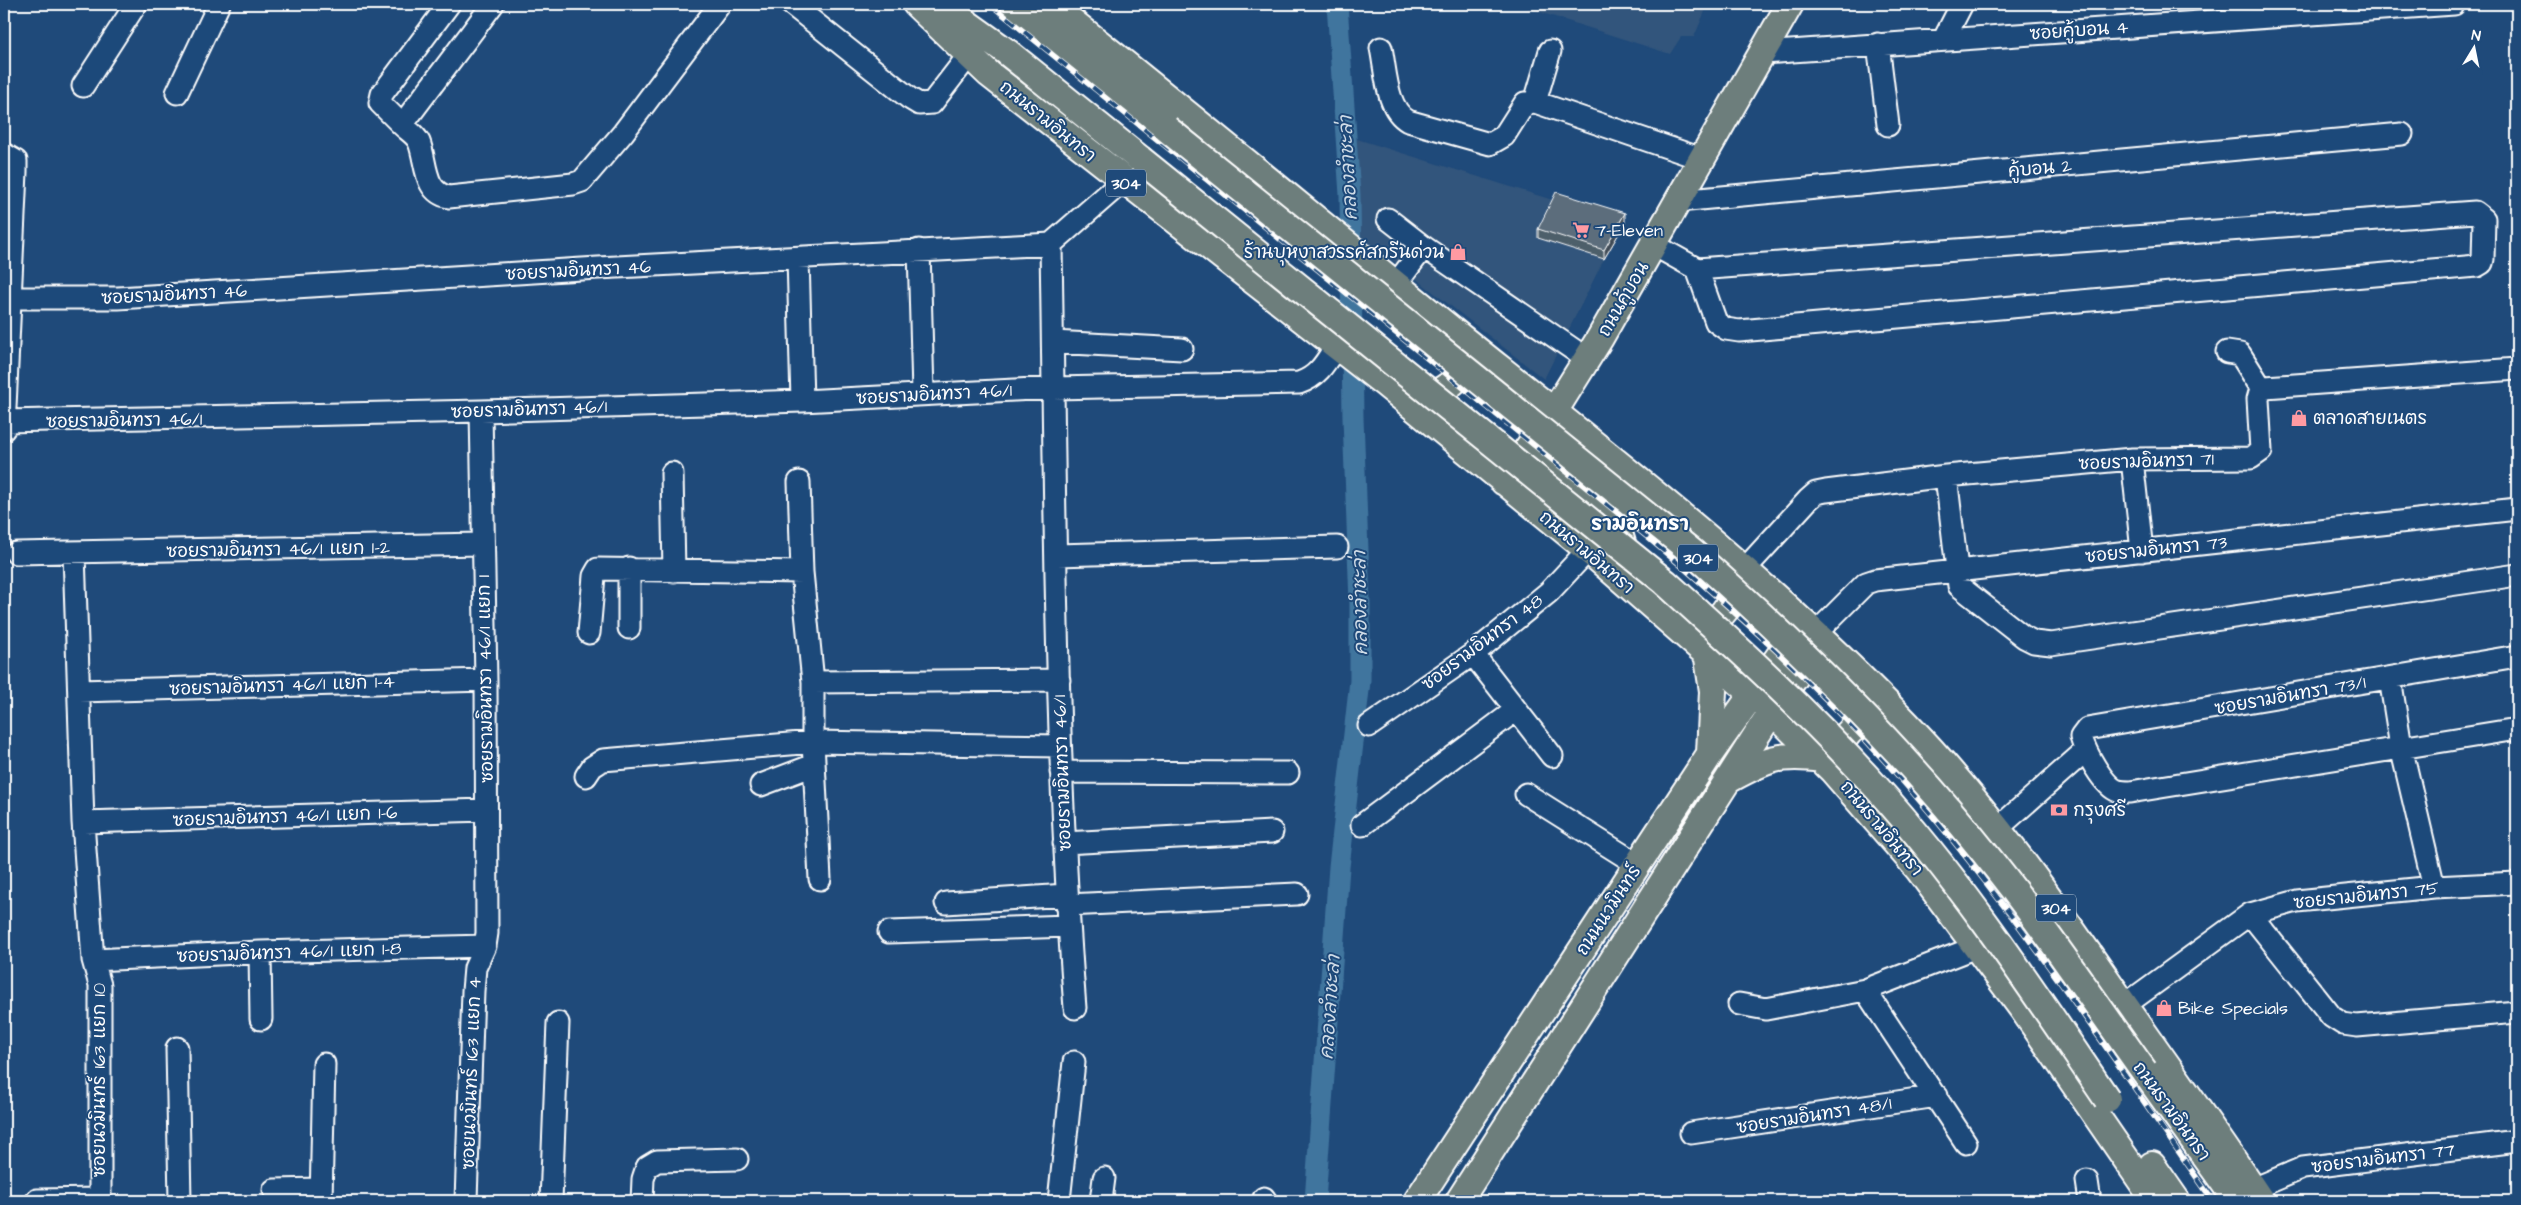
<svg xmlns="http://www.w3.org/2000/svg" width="2521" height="1205" viewBox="0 0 2521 1205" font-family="'Architects Daughter','Playpen Sans Thai',sans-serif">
	<rect width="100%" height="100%" fill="#1f4a7a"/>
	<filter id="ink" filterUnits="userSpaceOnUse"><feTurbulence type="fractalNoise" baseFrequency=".02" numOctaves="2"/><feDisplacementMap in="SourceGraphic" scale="10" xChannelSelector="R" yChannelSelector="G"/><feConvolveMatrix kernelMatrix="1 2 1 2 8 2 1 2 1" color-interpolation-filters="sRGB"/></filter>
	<g filter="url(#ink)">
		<path fill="#31547b" d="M 1523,4 L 1724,4 L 1706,9 L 1694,37 L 1681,37 L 1670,54 L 1524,7 Z
			M 1357,139 L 1556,201 L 1604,259 L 1544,379 L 1360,235 Z"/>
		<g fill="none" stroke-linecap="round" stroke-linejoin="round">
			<path stroke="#41749e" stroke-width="21" d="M 1315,1201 L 1339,867 L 1360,681 L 1360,603 L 1353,418 L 1350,195 L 1337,4"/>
			<g stroke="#fff" stroke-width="25">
				<path id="minor" d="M 493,4 L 402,125 C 407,130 416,135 419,142 C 427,162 423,192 449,197 L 573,184 L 582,181 L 623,133 L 720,4
					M 791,4 L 909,98 L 919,104 L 932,103 L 969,55
					M 1944,39 L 1962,4
					M 1878,44 L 1888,125
					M 1381,48 C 1386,71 1386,109 1408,121 L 1490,144 L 1504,136 L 1525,103 L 1535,102 L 1702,159
					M 1763,53 L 2454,4
					M 83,86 L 136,4
					M 177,93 L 219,4
					M 1535,102 L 1550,51
					M 402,125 L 380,103 L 382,94 L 449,4
					M 4,154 L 16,161 L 16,172 L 4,429
					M 1678,201 L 2402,134
					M 1388,219 L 1424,247 L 1587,359
					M 1051,244 C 1055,499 1055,754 1075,1008
					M 1654,245 L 1697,269 L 2475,212 L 2484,219 L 2483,259 L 2482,263 L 2477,266 L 1739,331 L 1726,329 L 1716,322 L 1697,269
					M 919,250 L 923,393
					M 798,258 L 802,401
					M 1396,284 L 1424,247
					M 4,298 L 118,298 L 598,268 L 1051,244 L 1123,181
					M 1053,342 L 1182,349
					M 2227,352 L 2240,354 L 2262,389
					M 4,421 L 481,411 L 802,401 L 1053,388 L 1299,383 C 1318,377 1326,362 1336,346
					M 2132,459 L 2142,551
					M 672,473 L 674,571
					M 1946,476 L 1959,586 L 2024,637 L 2034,642 L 2051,644 L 2517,575
					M 799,482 L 802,572 L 813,682 L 813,742 L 820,879
					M 16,553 L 482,544
					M 74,553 L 83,822 L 93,960 L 100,985 L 100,1201
					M 1057,555 L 1337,547
					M 1745,569 L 1808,500 L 1816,493 L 1826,491 L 1946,476 L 2132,459 L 2251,458 L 2261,451 L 2258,399 L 2260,392 L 2265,387 L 2517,369
					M 629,628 L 629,568
					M 589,633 L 594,576 L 598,569 L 802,572
					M 1816,633 L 1866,583 L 1875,580 L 2517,509
					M 1473,654 L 1552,756
					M 2517,656 L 2087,729 L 2081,737 C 2085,751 2103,786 2118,791 C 2122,792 2126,792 2130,792 L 2517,729
					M 2390,678 L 2401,747 L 2434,887
					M 813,682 L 1059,680
					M 79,691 L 486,680
					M 1369,726 L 1473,654 L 1549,592 L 1588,550
					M 1061,772 L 1288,773
					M 586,776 L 592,767 L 603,760 L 813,742 L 1060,746
					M 761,785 L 814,765
					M 1526,794 L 1637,864
					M 83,822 L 486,810
					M 1362,825 L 1516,710
					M 1997,829 L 2085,751
					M 1064,843 L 1272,832
					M 946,903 L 1066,895
					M 1067,905 L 1297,894
					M 2250,914 L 2332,1017 L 2343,1024 L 2357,1026 L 2517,1012
					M 889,932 L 1068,926
					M 260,952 L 261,1019
					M 93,960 L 260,952 L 485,946
					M 1865,990 L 1966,1143
					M 1739,1004 L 1766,1009 L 1865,990 L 1976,947
					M 2125,1005 L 2250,914 L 2297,901 L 2434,887 L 2517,883
					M 177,1048 L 180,1201
					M 1691,1133 L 1937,1096
					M 2087,1181 L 2090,1201
					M 2253,1189 L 2303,1168 L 2517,1141
					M 274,1190 L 321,1189
					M 1264,1198 L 1266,1201
					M 37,1200 L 100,1199
					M 321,1201 L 324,1064
					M 466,1201 L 473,991 L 475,968 L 485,946 L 487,933 L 486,680 L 481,411
					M 551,1201 L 558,1023
					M 642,1201 L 643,1179 L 647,1167 L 657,1161 L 737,1159
					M 1059,1201 L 1074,1062
					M 1101,1201 L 1104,1178"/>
			</g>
			<g stroke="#fff" stroke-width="30">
				<path id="major" d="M 916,4 L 989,74 L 1384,383 L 1588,550 L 1772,711 L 1832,770 L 1919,870 L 2024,1011 L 2155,1201
					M 940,4 L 1007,52 L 1140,159
					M 1014,4 L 1167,129
					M 1050,4 C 1188,113 1322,225 1458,335 C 1613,459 1769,580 1907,724 C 1987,807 2053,902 2118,996 C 2166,1064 2215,1132 2261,1201
					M 1413,401 C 1437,395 1476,377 1465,346
					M 1534,439 L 1537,455 L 1609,517 L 1618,530 L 1626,556
					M 1504,482 L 1555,410 L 1600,338 L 1790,4
					M 1686,624 C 1694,623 1704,624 1711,621 C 1731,613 1736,589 1732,569
					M 1707,652 L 1713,691 L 1710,753
					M 1833,769 C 1841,736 1852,716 1891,723
					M 1730,779 C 1767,759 1779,753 1822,759
					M 2144,1071 L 2237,1201
					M 2152,1165 L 2177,1201
					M 1417,1201 L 1710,754 L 1802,624
					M 1459,1201 L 1772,711 L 1820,640"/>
			</g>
			<use href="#minor" stroke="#1f4a7a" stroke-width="21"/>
			<use href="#major" stroke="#6d7e7c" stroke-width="26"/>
			<g stroke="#fff" stroke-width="5.5">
				<path id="rail" d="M 990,4 L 1646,536 C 1741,615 1832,699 1913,793 C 2023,921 2116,1063 2213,1201"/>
			</g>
			<use href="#rail" stroke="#1f4a7a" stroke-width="4" stroke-dasharray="11" stroke-linecap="butt"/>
			<g stroke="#fff" stroke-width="30" stroke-linecap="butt">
				<path id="major-bridge" d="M 1167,129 L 1692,552 C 1796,644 1896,742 1983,851 C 2040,921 2091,997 2144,1071
					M 1140,159 L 1665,582 C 1738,648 1810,714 1876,787 C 1963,883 2034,992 2107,1099"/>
			</g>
			<use href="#major-bridge" stroke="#6d7e7c" stroke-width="26"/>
		</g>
		<path fill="#4e5e6b" stroke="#fff" d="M 1625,223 L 1604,259 L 1538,238 L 1538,229 Z"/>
		<path fill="#404c57" stroke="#fff" d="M 1625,213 L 1625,223 L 1604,259 L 1604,250 Z"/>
		<path fill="#5b6d7c" stroke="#fff" d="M 1556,192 L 1625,213 L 1604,250 L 1538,229 Z"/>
	</g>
	<defs>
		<g id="supermarket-bare" transform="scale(1.35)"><path d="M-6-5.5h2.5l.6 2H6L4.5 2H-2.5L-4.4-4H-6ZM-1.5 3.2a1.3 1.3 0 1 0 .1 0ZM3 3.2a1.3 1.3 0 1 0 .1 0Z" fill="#ff9aa2" stroke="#1f4a7a" stroke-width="2.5" paint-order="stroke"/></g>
		<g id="shop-bare" transform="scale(1.35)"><path d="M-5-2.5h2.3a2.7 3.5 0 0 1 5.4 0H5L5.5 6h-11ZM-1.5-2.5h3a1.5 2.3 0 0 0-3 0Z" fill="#ff9aa2" stroke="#1f4a7a" stroke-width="2.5" paint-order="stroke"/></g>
		<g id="bank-bare" transform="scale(1.35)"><path d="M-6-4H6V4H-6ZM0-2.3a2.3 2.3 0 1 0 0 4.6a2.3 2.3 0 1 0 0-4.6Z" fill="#ff9aa2" stroke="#1f4a7a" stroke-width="2.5" paint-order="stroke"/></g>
	</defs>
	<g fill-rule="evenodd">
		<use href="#supermarket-bare" x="1581" y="230"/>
		<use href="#shop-bare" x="1458" y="252"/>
		<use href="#shop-bare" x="2299" y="418"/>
		<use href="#bank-bare" x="2059" y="810"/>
		<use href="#shop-bare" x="2164" y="1008"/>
	</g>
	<g text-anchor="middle" stroke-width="4" stroke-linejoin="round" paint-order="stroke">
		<g fill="#1f4a7a" stroke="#bcc9d7" stroke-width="1">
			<rect x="1106" y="169.5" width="40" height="27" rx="4"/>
			<rect x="1678" y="544.5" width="40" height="27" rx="4"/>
			<rect x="2036" y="894.5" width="40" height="27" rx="4"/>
		</g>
		<g font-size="16" font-weight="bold" fill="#fff">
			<text x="1126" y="189">304</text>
			<text x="1698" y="564">304</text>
			<text x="2056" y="914">304</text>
		</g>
		<g font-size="18" fill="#fff" stroke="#1f4a7a">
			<text transform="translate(2079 30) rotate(-4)" y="6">ซอยคู้บอน 4</text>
			<text transform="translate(1048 121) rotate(39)" y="6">ถนนรามอินทรา</text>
			<text transform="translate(2040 168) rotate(-5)" y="6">คู้บอน 2</text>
			<text transform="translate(578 270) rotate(-3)" y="6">ซอยรามอินทรา 46</text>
			<text transform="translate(174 294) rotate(-3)" y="6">ซอยรามอินทรา 46</text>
			<text transform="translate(1623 299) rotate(-60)" y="6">ถนนคู้บอน</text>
			<text transform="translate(934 394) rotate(-3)" y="6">ซอยรามอินทรา 46/1</text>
			<text transform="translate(529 409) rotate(-2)" y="6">ซอยรามอินทรา 46/1</text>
			<text transform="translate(124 420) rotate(-1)" y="6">ซอยรามอินทรา 46/1</text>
			<text transform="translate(2146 461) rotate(-2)" y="6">ซอยรามอินทรา 71</text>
			<text transform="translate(278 549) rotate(-1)" y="6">ซอยรามอินทรา 46/1 แยก 1-2</text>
			<text transform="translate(2156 549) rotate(-6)" y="6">ซอยรามอินทรา 73</text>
			<text transform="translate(1587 552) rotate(40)" y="6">ถนนรามอินทรา</text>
			<text transform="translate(1482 642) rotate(-37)" y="6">ซอยรามอินทรา 48</text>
			<text transform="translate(485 679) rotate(-91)" y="6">ซอยรามอินทรา 46/1 แยก 1</text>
			<text transform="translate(282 685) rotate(-2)" y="6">ซอยรามอินทรา 46/1 แยก 1-4</text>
			<text transform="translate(2290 695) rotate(-10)" y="6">ซอยรามอินทรา 73/1</text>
			<text transform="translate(1062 773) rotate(-92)" y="6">ซอยรามอินทรา 46/1</text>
			<text transform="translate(285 816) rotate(-2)" y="6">ซอยรามอินทรา 46/1 แยก 1-6</text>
			<text transform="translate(1882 828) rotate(50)" y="6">ถนนรามอินทรา</text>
			<text transform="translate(2366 895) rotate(-6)" y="6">ซอยรามอินทรา 75</text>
			<text transform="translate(1608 910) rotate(-57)" y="6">ถนนนวมินทร์</text>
			<text transform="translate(289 952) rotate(-2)" y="6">ซอยรามอินทรา 46/1 แยก 1-8</text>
			<text transform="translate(471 1073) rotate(-88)" y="6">ซอยนวมินทร์ 163 แยก 4</text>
			<text transform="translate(99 1080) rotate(-90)" y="6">ซอยนวมินทร์ 163 แยก 10</text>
			<text transform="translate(2172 1111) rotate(54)" y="6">ถนนรามอินทรา</text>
			<text transform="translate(1814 1115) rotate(-9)" y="6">ซอยรามอินทรา 48/1</text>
			<text transform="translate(2383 1158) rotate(-7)" y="6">ซอยรามอินทรา 77</text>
		</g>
		<g font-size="18" fill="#fff" stroke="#1f4a7a" text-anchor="start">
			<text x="1595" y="236">7-Eleven</text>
			<text x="1444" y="258" text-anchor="end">ร้านบุหงาสวรรค์สกรีนด่วน</text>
			<text x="2313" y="424">ตลาดสายเนตร</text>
			<text x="2073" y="816">กรุงศรี</text>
			<text x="2178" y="1014">Bike Specials</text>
		</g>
		<g font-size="19" font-style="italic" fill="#d0dce7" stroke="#1f4a7a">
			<text transform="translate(1347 168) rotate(-93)" y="7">คลองลำชะล่า</text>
			<text transform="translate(1359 603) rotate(-91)" y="7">คลองลำชะล่า</text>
			<text transform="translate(1329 1007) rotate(-86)" y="7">คลองลำชะล่า</text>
		</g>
		<g font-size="20" font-weight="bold" fill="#fff" stroke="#1f4a7a">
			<text x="1640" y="530">รามอินทรา</text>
		</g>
	</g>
	<rect width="2521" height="1205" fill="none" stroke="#1f4a7a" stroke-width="20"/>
	<rect x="10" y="10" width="2501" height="1185" fill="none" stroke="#fff" stroke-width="2" filter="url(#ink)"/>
	<g transform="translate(2474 48) rotate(10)" stroke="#1f4a7a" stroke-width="4" paint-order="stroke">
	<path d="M0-4L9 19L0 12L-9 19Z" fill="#ffffff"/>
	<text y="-8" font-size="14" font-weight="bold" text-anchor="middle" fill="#ffffff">N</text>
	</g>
</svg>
